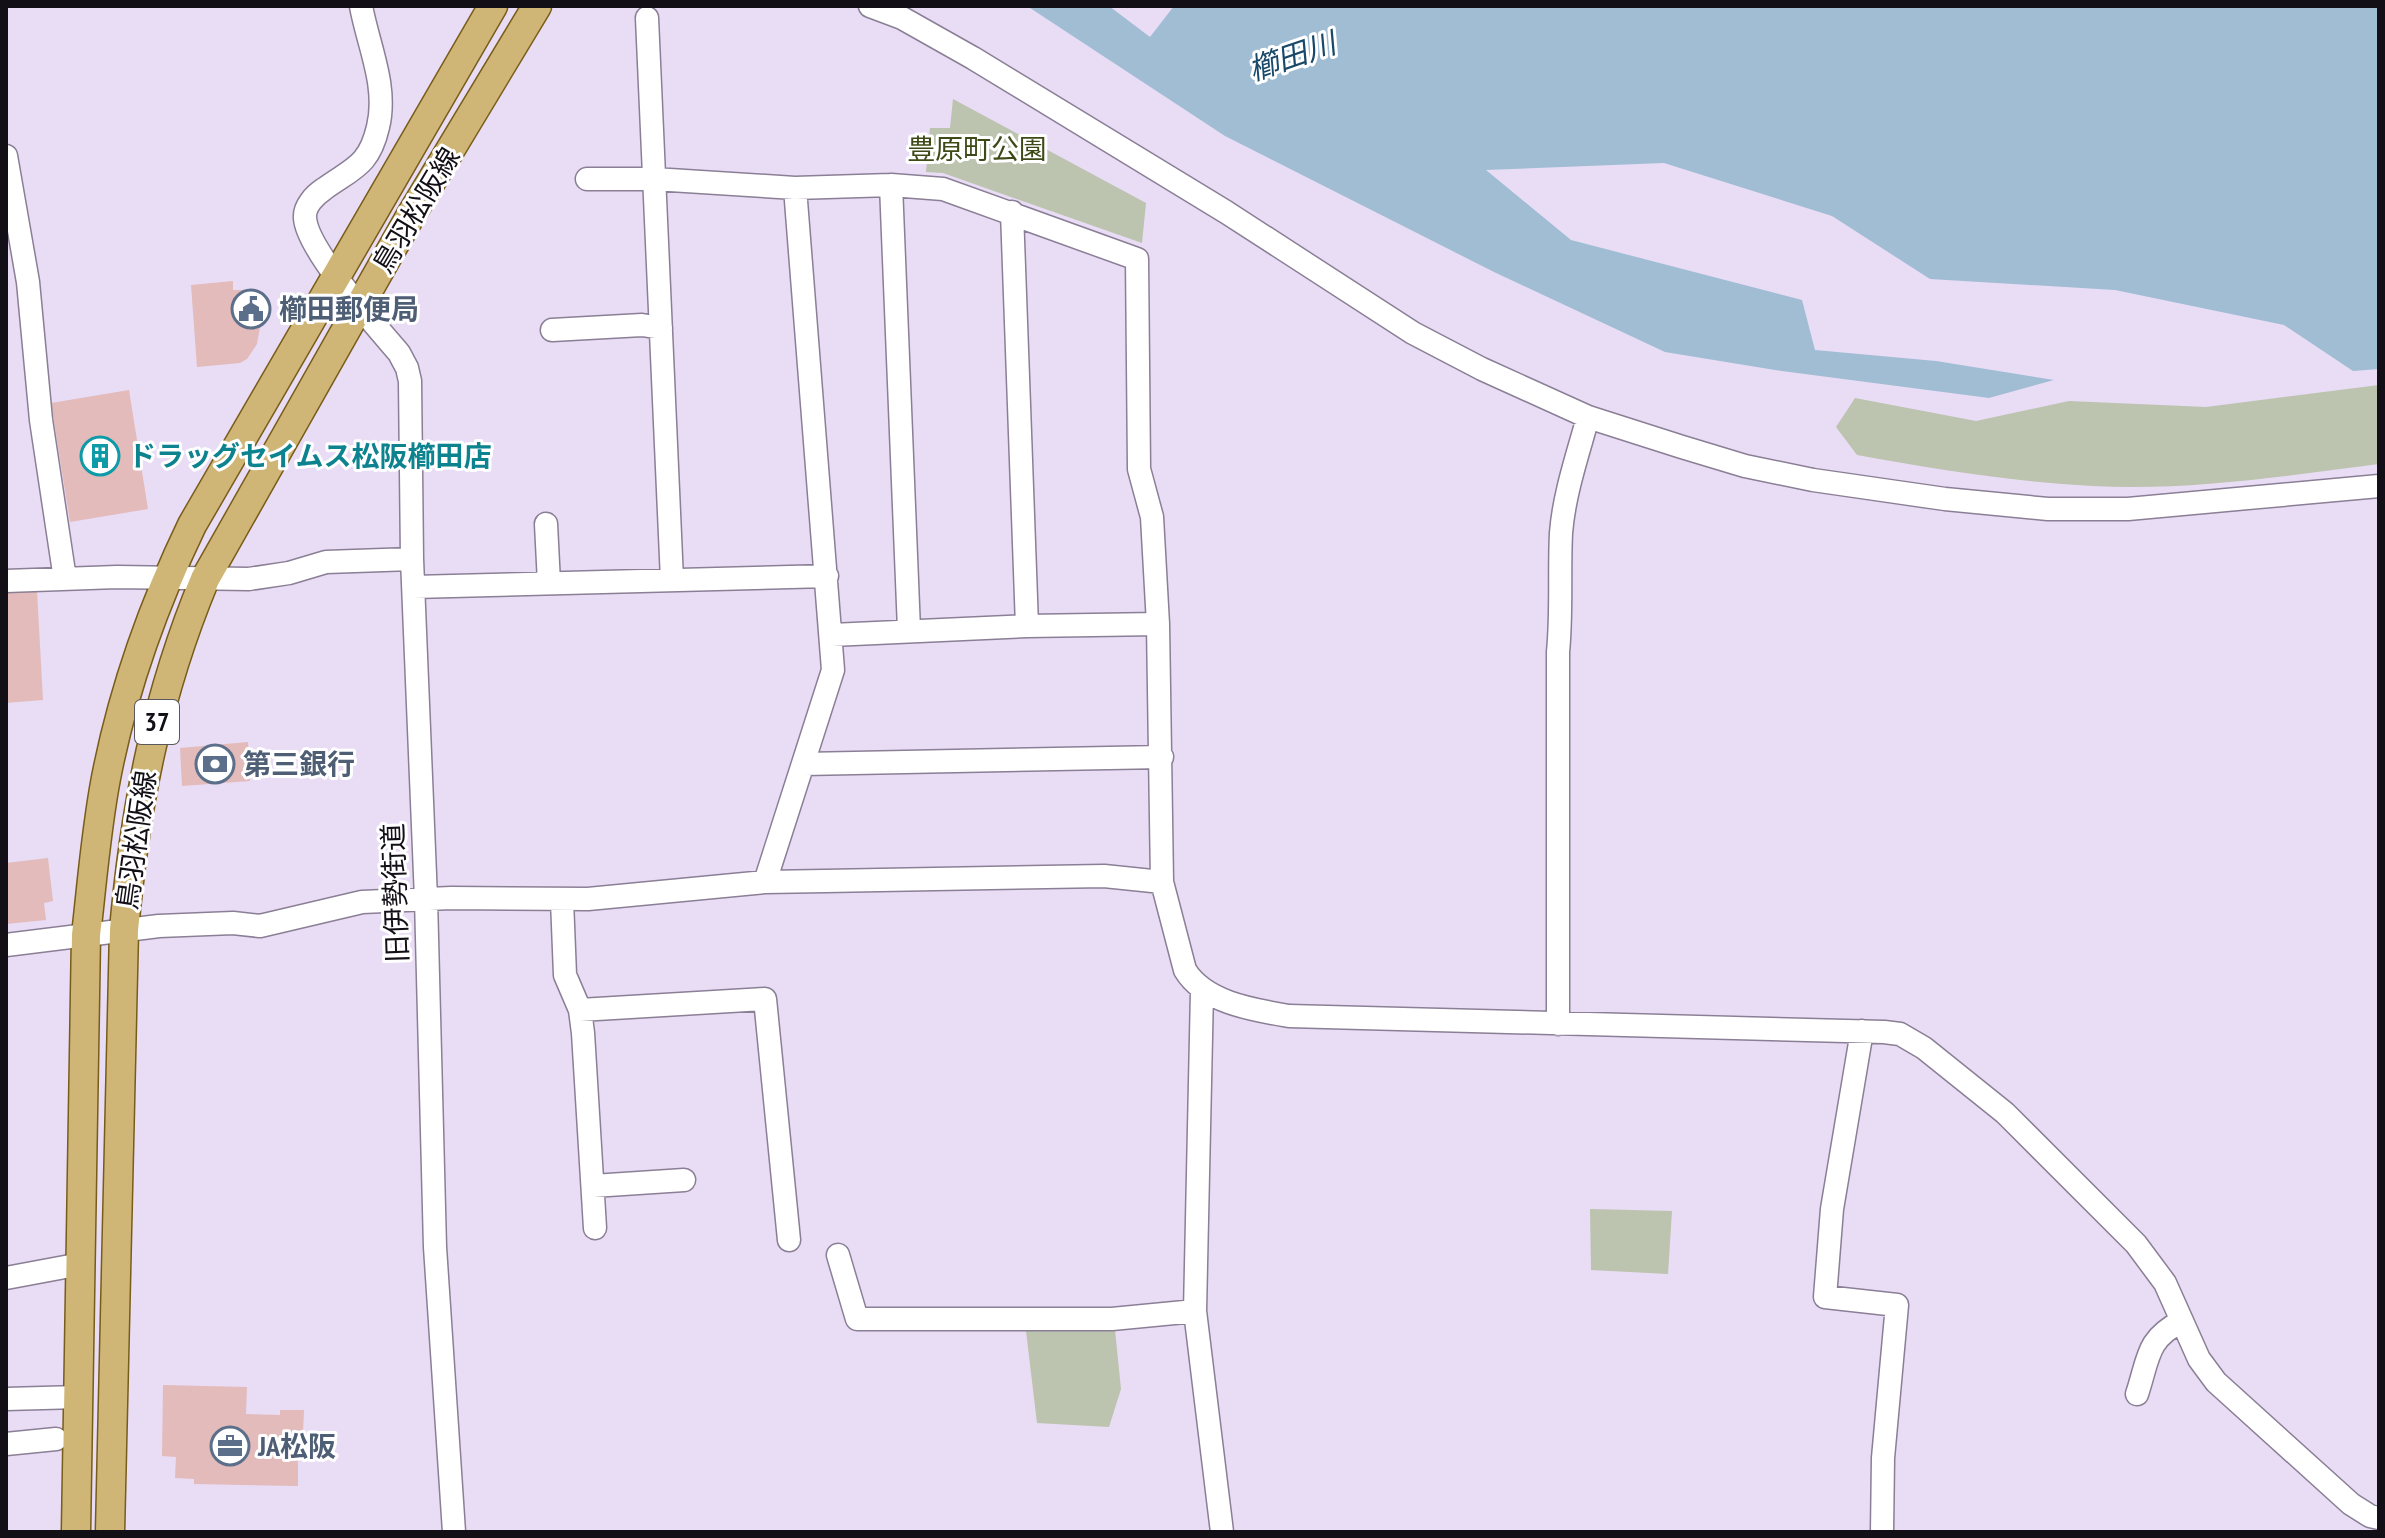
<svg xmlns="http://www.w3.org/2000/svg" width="2385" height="1538" viewBox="0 0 2385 1538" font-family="'PT Sans Narrow','Noto Sans JP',sans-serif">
	<rect width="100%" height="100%" fill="#e9dcf5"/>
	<path fill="#bcc3ae" d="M 953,99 L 1146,203 L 1142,243 L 943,173 L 926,172 L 930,128 L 950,128 Z
		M 2379,385 L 2379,464 C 2284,476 2188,491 2093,486 C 2013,482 1935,469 1857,455 L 1836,427 L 1855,398 L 1976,421 L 2069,401 L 2206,407 Z
		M 1590,1209 L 1672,1211 L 1668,1274 L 1591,1270 Z
		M 1115,1330 L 1121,1389 L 1109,1427 L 1037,1423 L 1026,1331 Z"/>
	<path fill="#a0bdd4" d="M 1027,6 L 1109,6 L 1150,37 L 1174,6 L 2379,6 L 2379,369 L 2353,371 L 2284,325 L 2115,290 L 1930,279 L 1832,216 L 1664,163 L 1486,170 L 1571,240 L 1802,300 L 1815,350 L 1936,361 L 2054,380 L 1989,398 L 1775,370 L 1665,352 L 1494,272 L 1225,136 Z"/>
	<path fill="#e2bbba" d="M 233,281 L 233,290 L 255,290 L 260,327 L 257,344 L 247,359 L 240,363 L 197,367 L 191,285 Z
		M 129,390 L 148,509 L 70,522 L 51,403 Z
		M 37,591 L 43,700 L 6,703 L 6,593 Z
		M 248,742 L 250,781 L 182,786 L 180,748 Z
		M 48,858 L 53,901 L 44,903 L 46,920 L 6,924 L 6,863 Z
		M 163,1385 L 247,1387 L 246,1414 L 280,1415 L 280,1410 L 304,1410 L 303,1435 L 298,1435 L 298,1486 L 194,1484 L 194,1479 L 175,1478 L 176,1457 L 162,1456 Z"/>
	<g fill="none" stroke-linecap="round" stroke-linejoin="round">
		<g stroke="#8a7f95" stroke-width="25">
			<path id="minor" d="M 361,6 C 368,45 388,86 378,127 C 369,166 353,168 324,189 C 315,195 304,206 305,218 C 307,250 377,327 399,353 L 407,368 L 410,381 L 412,559 L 426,899 L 435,1247 L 454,1532
				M 870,6 L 902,18 L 973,58 L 1226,212 L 1413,333 L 1482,369 L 1588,417 L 1682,447 L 1745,466 L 1813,480 L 1945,499 L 2048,509 L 2128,509 L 2379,486
				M 647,18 L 672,580
				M 6,156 L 28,282 L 41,420 L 65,579
				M 587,179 L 654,179 L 795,188
				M 891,185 L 909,630
				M 1012,212 L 1027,626
				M 552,330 L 642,325 L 661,328
				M 546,524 L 549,583
				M 6,581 L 117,577 L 249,579 L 289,573 L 326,562 L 412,559
				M 414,587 L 827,576
				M 832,635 L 1027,626 L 1158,624
				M 804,764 L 1162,757
				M 765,882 L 833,670 L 795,188 L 891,185 L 943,189 L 1137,259 L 1139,469 L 1152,517 L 1158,624 L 1162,882 L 1185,970 C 1205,1003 1254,1010 1289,1016 L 1884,1032 L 1900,1034 L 1924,1048 L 2005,1113 L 2136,1244 L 2165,1283 L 2199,1359 L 2216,1382 L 2351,1504 L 2370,1516 L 2379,1518
				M 562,900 L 565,975 L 580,1010 L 583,1033 L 595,1228
				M 6,945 L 159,926 L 233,923 L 260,926 L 362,902 L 451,898 L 588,899 L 765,882 L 825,881 L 1104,876 L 1162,882
				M 1202,991 L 1195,1311 L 1222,1532
				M 580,1010 L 765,999 L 789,1240
				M 1558,1024 L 1558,652 C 1562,612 1559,572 1561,533 C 1564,494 1578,454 1588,417
				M 1862,1031 L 1832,1209 L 1825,1297 L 1897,1305 L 1883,1458 L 1882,1532
				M 593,1186 L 684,1180
				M 838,1255 L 857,1319 L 1112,1319 L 1195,1311
				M 6,1278 L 81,1264
				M 2137,1394 C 2149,1358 2146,1339 2182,1321
				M 6,1399 L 79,1397
				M 6,1444 L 56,1439"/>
		</g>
		<g stroke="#785c19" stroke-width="31">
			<path id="major" d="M 76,1532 L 86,935 C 92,883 96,830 106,778 C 123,690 153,606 192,525 L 493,6
				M 110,1532 L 124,930 C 135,806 157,694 205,579 L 411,215 L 537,6"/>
		</g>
		<use href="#minor" stroke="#fff" stroke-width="22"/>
		<use href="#major" stroke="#cfb676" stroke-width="28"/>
	</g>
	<defs>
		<g id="civic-ring" transform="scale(2)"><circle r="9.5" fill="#fff" stroke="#5c6f8a" stroke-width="1.5"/><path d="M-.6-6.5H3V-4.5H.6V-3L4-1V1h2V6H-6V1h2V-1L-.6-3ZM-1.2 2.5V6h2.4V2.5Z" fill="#5c6f8a"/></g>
		<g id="building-ring" transform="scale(2)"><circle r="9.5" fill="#fff" stroke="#0f9aa8" stroke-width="1.5"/><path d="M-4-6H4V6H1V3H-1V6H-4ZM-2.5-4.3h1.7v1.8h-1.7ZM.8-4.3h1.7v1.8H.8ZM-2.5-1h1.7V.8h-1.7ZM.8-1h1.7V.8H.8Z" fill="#0f9aa8"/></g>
		<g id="bank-ring" transform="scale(2)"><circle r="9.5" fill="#fff" stroke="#5c6f8a" stroke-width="1.5"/><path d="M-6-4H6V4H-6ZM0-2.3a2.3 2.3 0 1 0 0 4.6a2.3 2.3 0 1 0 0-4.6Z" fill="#5c6f8a"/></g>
		<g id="office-ring" transform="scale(2)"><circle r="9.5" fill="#fff" stroke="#5c6f8a" stroke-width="1.5"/><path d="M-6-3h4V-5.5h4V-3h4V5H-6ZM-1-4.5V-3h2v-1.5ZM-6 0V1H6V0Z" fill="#5c6f8a"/></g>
	</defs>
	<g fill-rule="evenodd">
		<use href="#civic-ring" x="251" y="309"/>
		<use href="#building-ring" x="100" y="456"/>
		<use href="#bank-ring" x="215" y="764"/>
		<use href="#office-ring" x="230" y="1446"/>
	</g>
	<g text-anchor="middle" stroke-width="6" stroke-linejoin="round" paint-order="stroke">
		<rect fill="#fff" stroke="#5a575d" stroke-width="2" x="135" y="700" width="44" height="44" rx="6"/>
		<g font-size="26" font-weight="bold" fill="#130f17">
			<text x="157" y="731">37</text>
		</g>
		<g font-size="28" fill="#3d4a17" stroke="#fff">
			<text x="977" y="159">豊原町公園</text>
		</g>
		<g font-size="28" fill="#130f17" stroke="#fff">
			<text transform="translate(416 210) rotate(-59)" y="10">鳥羽松阪線</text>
			<text transform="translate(136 840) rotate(-82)" y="10">鳥羽松阪線</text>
			<text transform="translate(395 893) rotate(-92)" y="10">旧伊勢街道</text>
		</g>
		<g font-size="28" font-weight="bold" fill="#4e5e75" stroke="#fff" text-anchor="start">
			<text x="279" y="319">櫛田郵便局</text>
			<text x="243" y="774">第三銀行</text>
			<text x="258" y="1456">JA松阪</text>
		</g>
		<g font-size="28" font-weight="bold" fill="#0d838f" stroke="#fff" text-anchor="start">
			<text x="128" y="466">ドラッグセイムス松阪櫛田店</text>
		</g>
		<g font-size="30" font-style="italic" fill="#194869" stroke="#fff">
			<text transform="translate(1292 57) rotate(-19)" y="10">櫛田川</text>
		</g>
	</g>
	<rect width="2385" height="1538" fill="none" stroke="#130f17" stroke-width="16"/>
</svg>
